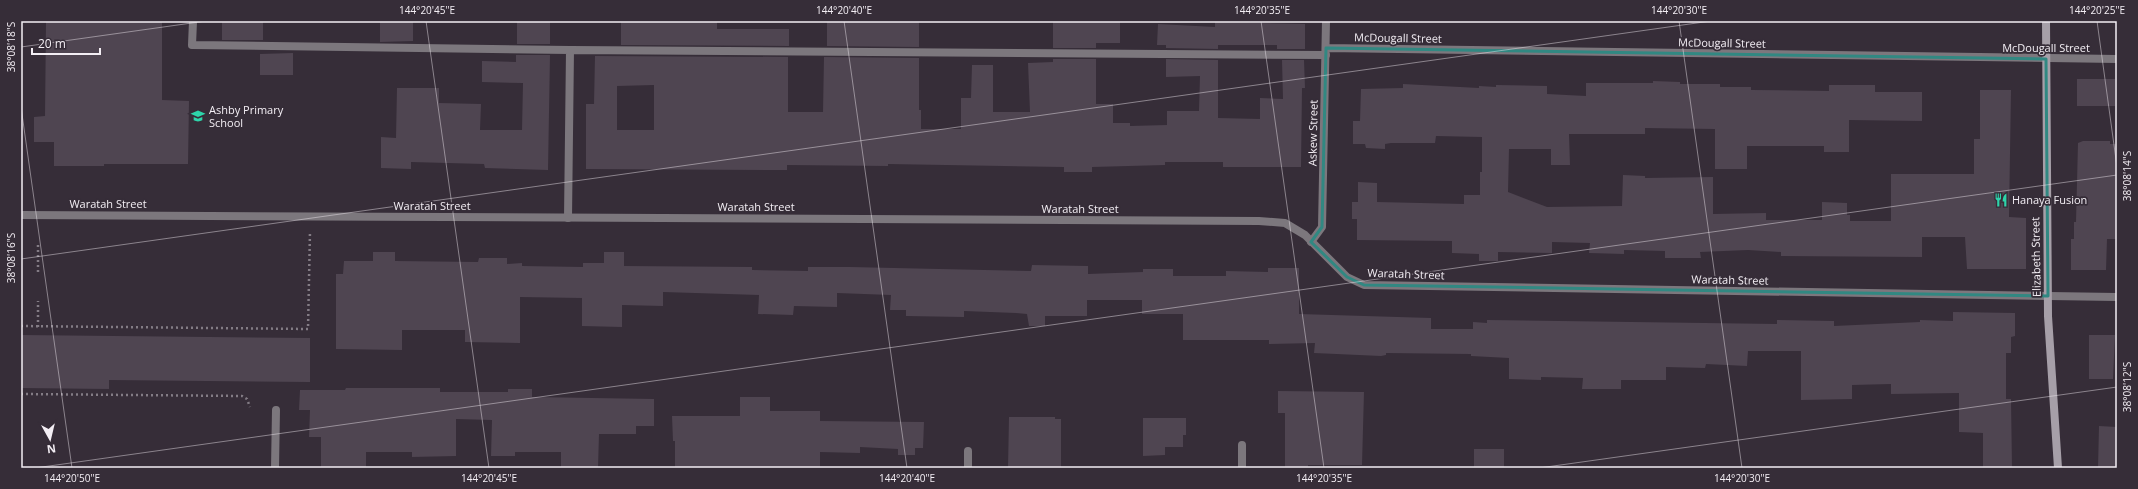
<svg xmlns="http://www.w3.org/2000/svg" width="2138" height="489" viewBox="0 0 2138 489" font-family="'Open Sans',sans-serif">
	<rect width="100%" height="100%" fill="#362d38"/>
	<path fill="#4f4551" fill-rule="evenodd" d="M 46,21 L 162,21 L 162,100 L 189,101 L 188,164 L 104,164 L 104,166 L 54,166 L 54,142 L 34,142 L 34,117 L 45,116 Z
		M 222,21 L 263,21 L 263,40 L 222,40 Z
		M 380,21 L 413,21 L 413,41 L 380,42 Z
		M 517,21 L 550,21 L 550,44 L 517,44 Z
		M 621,21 L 717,21 L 717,29 L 789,29 L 789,46 L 621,45 Z
		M 827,21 L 919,21 L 919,47 L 827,46 Z
		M 1053,21 L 1120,21 L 1120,43 L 1096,43 L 1096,48 L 1053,48 Z
		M 1215,22 L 1305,24 L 1305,49 L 1277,49 L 1277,45 L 1218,45 L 1218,49 L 1166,48 L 1166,45 L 1157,45 L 1158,24 L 1215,27 Z
		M 293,53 L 293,75 L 260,75 L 260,54 Z
		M 516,55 L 550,55 L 548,170 L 485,168 L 484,164 L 411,162 L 411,169 L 381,168 L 381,137 L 396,138 L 397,88 L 439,88 L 439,103 L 481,104 L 480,130 L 522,130 L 523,83 L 482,82 L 482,61 L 516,62 Z
		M 595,56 L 788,57 L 788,112 L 823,112 L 824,57 L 919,58 L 919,110 L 921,110 L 921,129 L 961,129 L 961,98 L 971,98 L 972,65 L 993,65 L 993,112 L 1030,112 L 1028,63 L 1053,62 L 1053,59 L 1096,59 L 1096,104 L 1113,104 L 1113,123 L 1130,123 L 1130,126 L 1167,125 L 1167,111 L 1199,111 L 1200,76 L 1166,77 L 1166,59 L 1218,60 L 1218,118 L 1260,119 L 1260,98 L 1283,99 L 1282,60 L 1304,60 L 1305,88 L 1302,88 L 1301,167 L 1223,167 L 1223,162 L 1165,162 L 1165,165 L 1092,167 L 1092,172 L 1064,172 L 1064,167 L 888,164 L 888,166 L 787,165 L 787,170 L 586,169 L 586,104 L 594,104 ZM 654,85 L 654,130 L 617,130 L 617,86 Z
		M 2077,79 L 2115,79 L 2115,106 L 2077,106 Z
		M 1653,81 L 1680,82 L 1680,84 L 1720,84 L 1720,87 L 1751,87 L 1751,90 L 1829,91 L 1829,85 L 1875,85 L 1875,92 L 1922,92 L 1922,121 L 1849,120 L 1849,152 L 1824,152 L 1824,146 L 1747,146 L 1747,169 L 1715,169 L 1715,129 L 1645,128 L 1645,134 L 1569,134 L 1570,165 L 1551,165 L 1551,149 L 1509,149 L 1508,192 L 1547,207 L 1622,206 L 1623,175 L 1645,176 L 1645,178 L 1713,177 L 1713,214 L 1766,213 L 1766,220 L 1822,220 L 1822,202 L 1847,203 L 1847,215 L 1850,215 L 1850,221 L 1891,221 L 1891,174 L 1974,174 L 1974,139 L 1980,139 L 1980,90 L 2011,90 L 2009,217 L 2026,218 L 2026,269 L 1967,269 L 1965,237 L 1922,237 L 1922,257 L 1781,256 L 1781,252 L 1748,250 L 1700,252 L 1701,258 L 1665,258 L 1665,251 L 1624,250 L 1624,254 L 1589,253 L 1590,243 L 1552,242 L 1552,253 L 1498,252 L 1498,261 L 1479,261 L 1479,254 L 1452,253 L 1452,241 L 1357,240 L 1357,219 L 1352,219 L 1352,202 L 1358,202 L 1358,182 L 1377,183 L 1377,202 L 1464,204 L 1464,195 L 1480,195 L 1480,172 L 1482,172 L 1482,137 L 1436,136 L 1435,143 L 1391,143 L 1385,144 L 1385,149 L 1366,148 L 1365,144 L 1353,144 L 1353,121 L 1360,121 L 1361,89 L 1403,88 L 1403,84 L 1479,88 L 1479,86 L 1496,87 L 1496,85 L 1547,86 L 1547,94 L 1586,96 L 1586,83 L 1653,83 Z
		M 2083,141 L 2110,141 L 2110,144 L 2117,144 L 2117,239 L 2107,239 L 2106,270 L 2071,270 L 2071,239 L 2074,239 L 2074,222 L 2076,222 L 2078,143 Z
		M 373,252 L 395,252 L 395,261 L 478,262 L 479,258 L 507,258 L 507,264 L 522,263 L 522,266 L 583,267 L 583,263 L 604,263 L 604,252 L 624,252 L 624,266 L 752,267 L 752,270 L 808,271 L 808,267 L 850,267 L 1031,271 L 1032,265 L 1088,266 L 1088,274 L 1143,272 L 1143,269 L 1173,269 L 1173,276 L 1226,276 L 1226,271 L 1268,272 L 1268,268 L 1299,268 L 1299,314 L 1431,318 L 1431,329 L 1473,329 L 1473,322 L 1487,323 L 1487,320 L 1777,324 L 1777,320 L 1834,321 L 1834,326 L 1920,322 L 1920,320 L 1953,321 L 1953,312 L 2015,313 L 2015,336 L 2011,337 L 2011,353 L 2006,353 L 2006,399 L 2011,399 L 2012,468 L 1983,468 L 1983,433 L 1959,432 L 1959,393 L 1891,394 L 1891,384 L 1852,385 L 1852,399 L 1801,400 L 1801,351 L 1748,351 L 1747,366 L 1706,364 L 1705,368 L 1666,367 L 1666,380 L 1621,380 L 1621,389 L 1582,389 L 1583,378 L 1541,377 L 1541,380 L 1509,379 L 1509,358 L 1471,356 L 1471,354 L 1386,353 L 1386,355 L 1381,356 L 1314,353 L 1315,343 L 1269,344 L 1269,340 L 1183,340 L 1183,314 L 1142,314 L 1142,300 L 1087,300 L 1087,316 L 1045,316 L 1045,326 L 1029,326 L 1027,314 L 1016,313 L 964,311 L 964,317 L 906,316 L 906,310 L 890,310 L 891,295 L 837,293 L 837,307 L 794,306 L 793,315 L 758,314 L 759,295 L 663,292 L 663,306 L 622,305 L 622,327 L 582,326 L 582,298 L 520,297 L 520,343 L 465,342 L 465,330 L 402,330 L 402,350 L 336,349 L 336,274 L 343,274 L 344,261 L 373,261 Z
		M 21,335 L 310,338 L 310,382 L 109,380 L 109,389 L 21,388 Z
		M 2089,335 L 2115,335 L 2113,379 L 2089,379 Z
		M 346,388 L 440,388 L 440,392 L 508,392 L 508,389 L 532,389 L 532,397 L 654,399 L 654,426 L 636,426 L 636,434 L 599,434 L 598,468 L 561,468 L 561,452 L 515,452 L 515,456 L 491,456 L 492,420 L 456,419 L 456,456 L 412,457 L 412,452 L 366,452 L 366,468 L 321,468 L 321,437 L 309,437 L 310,410 L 299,410 L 300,390 L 345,390 Z
		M 1278,391 L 1364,392 L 1362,465 L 1308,465 L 1308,468 L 1285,468 L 1285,413 L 1278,413 Z
		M 740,397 L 770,397 L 770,411 L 820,411 L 820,421 L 924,422 L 923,448 L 915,448 L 915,455 L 898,455 L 898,449 L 860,447 L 860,453 L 820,452 L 820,468 L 675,468 L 675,441 L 673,441 L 672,416 L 740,416 Z
		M 1009,417 L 1055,417 L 1055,419 L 1061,419 L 1061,468 L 1008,468 Z
		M 1143,418 L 1186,418 L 1186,435 L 1183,435 L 1183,447 L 1165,447 L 1165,455 L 1143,456 Z
		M 2099,426 L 2117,427 L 2117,468 L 2098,468 Z
		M 1474,449 L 1504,449 L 1504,468 L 1474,468 Z"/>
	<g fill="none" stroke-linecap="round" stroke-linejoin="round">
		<path stroke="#837c85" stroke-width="2.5" stroke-dasharray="2 3" stroke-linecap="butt" d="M 38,245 L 38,275
			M 21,326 L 308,329 L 310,231
			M 38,327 L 38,301
			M 21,394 L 242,396 L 247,399 L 250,407"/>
		<path stroke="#7c777d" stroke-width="8" d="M 193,21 L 192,45 L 570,50 L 1326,55
			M 568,218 L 570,50"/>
		<path stroke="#7c777d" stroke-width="8" d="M 1326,48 L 2117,59
			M 21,215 L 1259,221 L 1285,223 L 1305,235 L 1347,277 L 1364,285 L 2117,297
			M 1311,242 L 1322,227 L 1326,21
			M 275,468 L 276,410
			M 968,468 L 968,451
			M 1242,468 L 1242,445"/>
		<path stroke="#a69fa8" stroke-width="8" d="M 2046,21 L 2048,316 L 2058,468"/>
	</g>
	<path fill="none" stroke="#318882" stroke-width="3" stroke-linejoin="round" d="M 1326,48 L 2046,59 L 2048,296 L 1364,285 L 1347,277 L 1311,242 L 1322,227 Z"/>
	<path fill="none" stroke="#f3eef4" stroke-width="1" stroke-opacity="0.45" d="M 426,21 L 489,468M 844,21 L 907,468M 1261,21 L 1324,468M 1679,21 L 1742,468M 2097,21 L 2117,167M 21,47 L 206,21M 21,107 L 72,468M 21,259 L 1711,21M 35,468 L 2117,175M 1539,468 L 2117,387"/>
	<defs>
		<g id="school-bare" transform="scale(1.08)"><path d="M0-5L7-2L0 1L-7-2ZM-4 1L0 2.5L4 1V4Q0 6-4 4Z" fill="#2ed4aa" stroke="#362d38" stroke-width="2.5" paint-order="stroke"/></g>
		<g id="restaurant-bare" transform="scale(1.08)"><path d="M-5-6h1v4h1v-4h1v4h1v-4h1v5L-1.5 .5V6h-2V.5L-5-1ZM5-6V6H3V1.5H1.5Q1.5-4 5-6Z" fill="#2ed4aa" stroke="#362d38" stroke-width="2.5" paint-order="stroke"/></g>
	</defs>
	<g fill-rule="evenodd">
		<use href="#school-bare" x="198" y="116"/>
		<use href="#restaurant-bare" x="2001" y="200"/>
	</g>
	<g text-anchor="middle" stroke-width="3.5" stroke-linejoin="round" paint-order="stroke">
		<g font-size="11" fill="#f3eef4" stroke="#362d38">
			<text transform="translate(1398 38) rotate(1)" y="4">McDougall Street</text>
			<text transform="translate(1722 43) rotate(1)" y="4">McDougall Street</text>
			<text x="2046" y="52">McDougall Street</text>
			<text transform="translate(1313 133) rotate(-89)" y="4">Askew Street</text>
			<text x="108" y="208">Waratah Street</text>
			<text x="432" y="210">Waratah Street</text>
			<text x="756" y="211">Waratah Street</text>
			<text x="1080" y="213">Waratah Street</text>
			<text transform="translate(2036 257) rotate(-91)" y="4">Elizabeth Street</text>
			<text transform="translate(1406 274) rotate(2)" y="4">Waratah Street</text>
			<text transform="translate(1730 280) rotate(1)" y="4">Waratah Street</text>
		</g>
		<g font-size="11" fill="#f3eef4" stroke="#362d38" text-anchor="start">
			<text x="209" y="114">Ashby Primary<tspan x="209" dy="13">School</tspan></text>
			<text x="2012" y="204">Hanaya Fusion</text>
		</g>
	</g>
	<rect width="2138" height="489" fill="none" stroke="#362d38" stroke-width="44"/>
	<g transform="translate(50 439) rotate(172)" stroke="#362d38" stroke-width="3" paint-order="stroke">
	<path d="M0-3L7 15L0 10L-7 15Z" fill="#f3eef4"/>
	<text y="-6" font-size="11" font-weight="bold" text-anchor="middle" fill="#f3eef4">N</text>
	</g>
	<path d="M32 48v6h68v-6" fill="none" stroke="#f3eef4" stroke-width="2"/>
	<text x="38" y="48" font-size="12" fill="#f3eef4" stroke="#362d38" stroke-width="3" paint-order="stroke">20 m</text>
	<rect x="22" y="22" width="2094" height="445" fill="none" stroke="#f3eef4" stroke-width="1.5"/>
	<g font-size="10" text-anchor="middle" fill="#f3eef4">
		<text x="427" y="14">144°20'45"E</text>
		<text x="844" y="14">144°20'40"E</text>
		<text x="1262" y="14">144°20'35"E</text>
		<text x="1679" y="14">144°20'30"E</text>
		<text x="2097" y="14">144°20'25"E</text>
		<text transform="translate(11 47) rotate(-90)" y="4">38°08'18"S</text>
		<text transform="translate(2127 176) rotate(-90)" y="4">38°08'14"S</text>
		<text transform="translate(11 258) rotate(-90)" y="4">38°08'16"S</text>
		<text transform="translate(2127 387) rotate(-90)" y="4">38°08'12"S</text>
		<text x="72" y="482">144°20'50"E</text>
		<text x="489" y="482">144°20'45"E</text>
		<text x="907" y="482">144°20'40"E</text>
		<text x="1324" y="482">144°20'35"E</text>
		<text x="1742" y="482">144°20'30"E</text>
	</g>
</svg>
